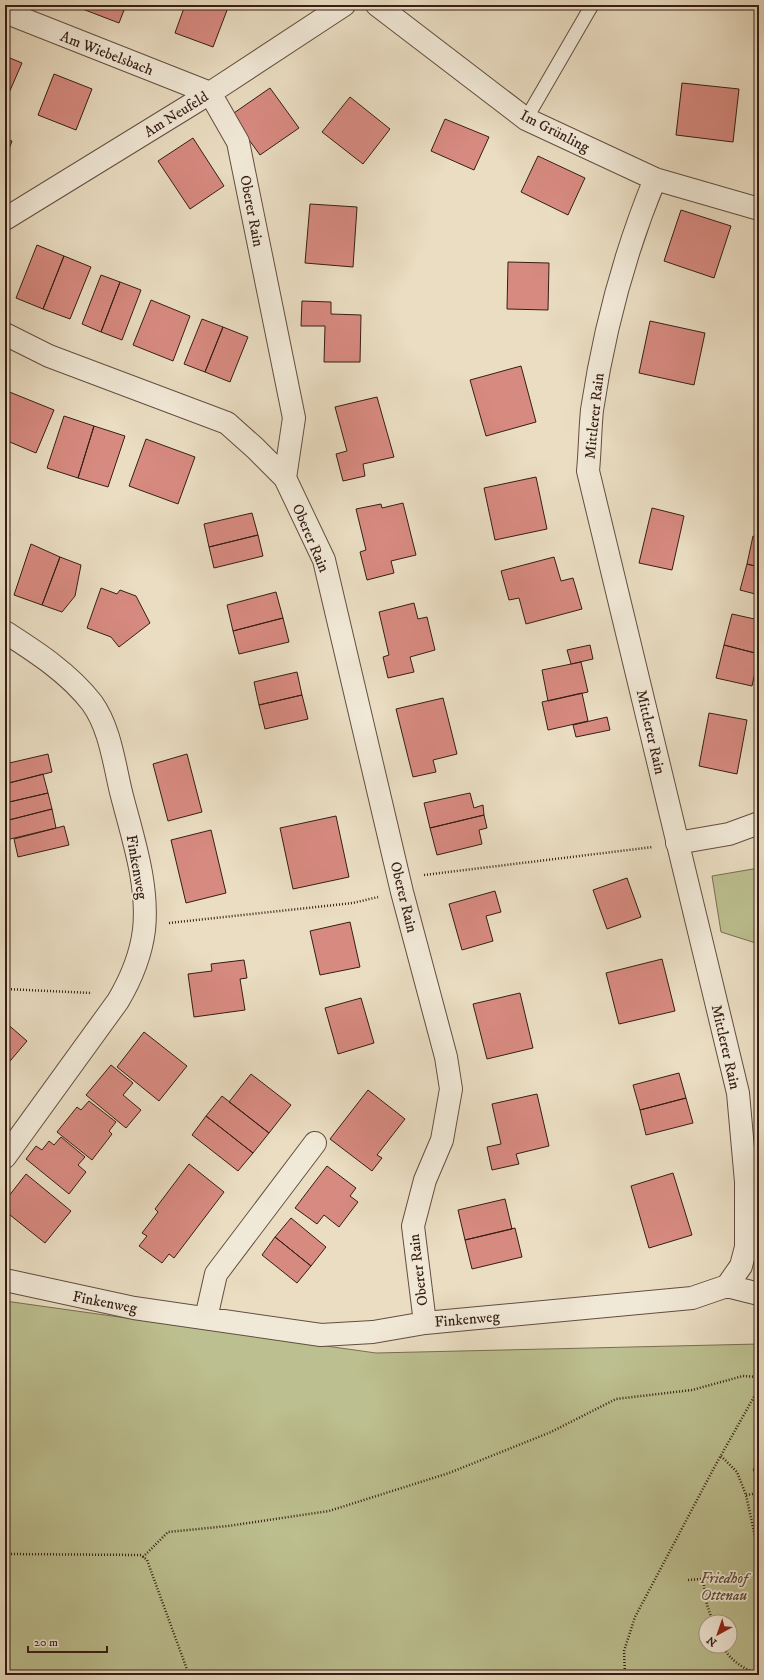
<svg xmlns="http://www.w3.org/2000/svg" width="764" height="1680" viewBox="0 0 764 1680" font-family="'IM FELL DW Pica',serif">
	<rect width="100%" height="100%" fill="#eaddc2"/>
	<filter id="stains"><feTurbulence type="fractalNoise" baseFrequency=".005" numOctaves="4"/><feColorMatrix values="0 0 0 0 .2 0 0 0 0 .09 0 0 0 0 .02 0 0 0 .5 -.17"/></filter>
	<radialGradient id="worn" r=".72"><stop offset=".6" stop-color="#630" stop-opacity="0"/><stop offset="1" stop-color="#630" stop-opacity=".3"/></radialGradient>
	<path fill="#bcbf8f" stroke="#796e52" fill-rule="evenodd" d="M 759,868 L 759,944 L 721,932 L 712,876 Z
		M 5,1301 L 376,1353 L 759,1344 L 759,1675 L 5,1675 ZM 706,1622 L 730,1622 L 730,1646 L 706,1646 Z"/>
	<path fill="#d78a80" stroke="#361e15" d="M 72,5 L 126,5 L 119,23 Z
		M 185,5 L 229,5 L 213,47 L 175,33 Z
		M 5,56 L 22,63 L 5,102 Z
		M 54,74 L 92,89 L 76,130 L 38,115 Z
		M 682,83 L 739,89 L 733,142 L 676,135 Z
		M 270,88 L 299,128 L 260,155 L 231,115 Z
		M 350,97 L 390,129 L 363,164 L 322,132 Z
		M 445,119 L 489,137 L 474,170 L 431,151 Z
		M 193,138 L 224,186 L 190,209 L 158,161 Z
		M 5,139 L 12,141 L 5,160 Z
		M 538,156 L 585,178 L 568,215 L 521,192 Z
		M 310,204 L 357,207 L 353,267 L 305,263 Z
		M 681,210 L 731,226 L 714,278 L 664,261 Z
		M 37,245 L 64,256 L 43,309 L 16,298 Z
		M 64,256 L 91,267 L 70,319 L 43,309 Z
		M 508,262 L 549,263 L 548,310 L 507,309 Z
		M 101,275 L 120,282 L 101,332 L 82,324 Z
		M 120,282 L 141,290 L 122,340 L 101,332 Z
		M 151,300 L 190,316 L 173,361 L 133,345 Z
		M 302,301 L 331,302 L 331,314 L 361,315 L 360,362 L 324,362 L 325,326 L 301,326 Z
		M 202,319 L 223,327 L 205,372 L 184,364 Z
		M 650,321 L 705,333 L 694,385 L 639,373 Z
		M 223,327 L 248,337 L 230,382 L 205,372 Z
		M 521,366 L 536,422 L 486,436 L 470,380 Z
		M 7,391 L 54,410 L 36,453 L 5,440 L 5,394 Z
		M 377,397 L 394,457 L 363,464 L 365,476 L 343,481 L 336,454 L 347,451 L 335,407 Z
		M 64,416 L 94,426 L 78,478 L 47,468 Z
		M 94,426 L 125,436 L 108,487 L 78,478 Z
		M 146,439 L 195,457 L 178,504 L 129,486 Z
		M 536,477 L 547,529 L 495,540 L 484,488 Z
		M 403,503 L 416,555 L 391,561 L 394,573 L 367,580 L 360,552 L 366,550 L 356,509 L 381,504 L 382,508 Z
		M 652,508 L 684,516 L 672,570 L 639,563 Z
		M 252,513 L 258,535 L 209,547 L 204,524 Z
		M 5,532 L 10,534 L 5,548 Z
		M 258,535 L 263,556 L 214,568 L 209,547 Z
		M 753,536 L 759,538 L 759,567 L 747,564 Z
		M 31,544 L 60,557 L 42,605 L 14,595 Z
		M 60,557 L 81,565 L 75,596 L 62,612 L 42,605 Z
		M 554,557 L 561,581 L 573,578 L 582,609 L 526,624 L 519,598 L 509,600 L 501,571 Z
		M 747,564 L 759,567 L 759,595 L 740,590 Z
		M 101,588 L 117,594 L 120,590 L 136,596 L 150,623 L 119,647 L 111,637 L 87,628 Z
		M 276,592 L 283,618 L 233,631 L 227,605 Z
		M 414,603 L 418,619 L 427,617 L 435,650 L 410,657 L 414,672 L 388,678 L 383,657 L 389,655 L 379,612 Z
		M 732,614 L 759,620 L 759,654 L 724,645 Z
		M 283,618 L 289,642 L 239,654 L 233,631 Z
		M 590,645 L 593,659 L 571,664 L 567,650 Z
		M 724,645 L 759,654 L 752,686 L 716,678 Z
		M 581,662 L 588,692 L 548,701 L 542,670 Z
		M 297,672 L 302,695 L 259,705 L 254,682 Z
		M 582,693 L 588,721 L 548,730 L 542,702 Z
		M 302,695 L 308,719 L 265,729 L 259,705 Z
		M 443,698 L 457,754 L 433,760 L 436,772 L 413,777 L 396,709 Z
		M 709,713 L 747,720 L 737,774 L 699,766 Z
		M 607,717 L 610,730 L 576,737 L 573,725 Z
		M 48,754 L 52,772 L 5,784 L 5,764 Z
		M 187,754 L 202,812 L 168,821 L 153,764 Z
		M 43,774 L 48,793 L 5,803 L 5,784 Z
		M 48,793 L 52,809 L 5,821 L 5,803 Z
		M 470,793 L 474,808 L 483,805 L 484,815 L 430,828 L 424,803 Z
		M 52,809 L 56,828 L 6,840 L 5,821 Z
		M 484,815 L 487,828 L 479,830 L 482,844 L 437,855 L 430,828 Z
		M 336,816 L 349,877 L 293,889 L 280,828 Z
		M 64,826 L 69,845 L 18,857 L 14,839 Z
		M 211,830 L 226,893 L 186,903 L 171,840 Z
		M 627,878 L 641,917 L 607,929 L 593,890 Z
		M 495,891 L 501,912 L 486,916 L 493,941 L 462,950 L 449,904 Z
		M 350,922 L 360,967 L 320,975 L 310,931 Z
		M 662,959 L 675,1011 L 619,1024 L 606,973 Z
		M 244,960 L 247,978 L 240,979 L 245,1010 L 194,1017 L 188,974 L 212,971 L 211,964 Z
		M 520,993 L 533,1048 L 487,1059 L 473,1004 Z
		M 361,998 L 374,1043 L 338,1054 L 325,1008 Z
		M 5,1022 L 27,1041 L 5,1067 Z
		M 144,1032 L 187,1066 L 159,1101 L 117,1067 Z
		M 111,1065 L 133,1083 L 123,1095 L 141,1110 L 126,1128 L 86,1095 Z
		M 679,1073 L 686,1098 L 640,1110 L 633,1085 Z
		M 251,1074 L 291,1105 L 269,1133 L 229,1102 Z
		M 368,1090 L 405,1119 L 377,1155 L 382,1158 L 372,1171 L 330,1139 Z
		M 537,1094 L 549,1146 L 516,1154 L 519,1164 L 492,1170 L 487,1147 L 501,1144 L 492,1104 Z
		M 222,1096 L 269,1133 L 253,1153 L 206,1116 Z
		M 686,1098 L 693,1123 L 646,1135 L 640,1110 Z
		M 89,1101 L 116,1122 L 109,1131 L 112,1134 L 92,1160 L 57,1132 L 77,1107 L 81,1110 Z
		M 206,1116 L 253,1153 L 238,1171 L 192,1135 Z
		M 61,1137 L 85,1157 L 78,1165 L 86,1172 L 69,1194 L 26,1159 L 36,1146 L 42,1150 L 49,1141 L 54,1145 Z
		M 189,1164 L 224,1192 L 174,1258 L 169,1254 L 162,1263 L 139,1246 L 147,1236 L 142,1233 L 158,1212 L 155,1209 Z
		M 327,1166 L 356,1188 L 350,1196 L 358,1202 L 339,1227 L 324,1215 L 317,1224 L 295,1208 Z
		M 673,1173 L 692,1235 L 649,1248 L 631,1186 Z
		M 26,1174 L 71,1211 L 45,1243 L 5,1211 L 5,1201 Z
		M 505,1199 L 512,1229 L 465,1240 L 458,1210 Z
		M 291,1218 L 326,1247 L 311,1266 L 275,1237 Z
		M 515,1228 L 522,1257 L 472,1269 L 465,1240 Z
		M 275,1237 L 311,1266 L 297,1283 L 262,1255 Z"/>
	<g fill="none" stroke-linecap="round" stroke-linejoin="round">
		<g stroke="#634e40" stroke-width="15">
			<path id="lane" d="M 526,119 L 592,5"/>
		</g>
		<g stroke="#634e40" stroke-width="24">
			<path id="street" d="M 377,5 L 526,119 L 655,179 L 759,209
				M 5,12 L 210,93 L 238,142 L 294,418 L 285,478
				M 655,179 C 624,254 604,330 592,410 C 590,430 590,451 588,471 L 738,1093 L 746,1182 L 746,1247 L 741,1266 L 727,1286
				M 5,219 L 210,93 L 344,5
				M 5,334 L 49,356 L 227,423 L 255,448 L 285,478 L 324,560 L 402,892 L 446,1057 L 451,1089 L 442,1140 L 425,1180 L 413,1226 L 425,1323
				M 5,632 C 36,652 69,673 92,703 C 110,728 114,763 121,792 C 132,836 149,884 144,930 C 141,954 131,979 118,1001 L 5,1157
				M 677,843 L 729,834 L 759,823
				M 5,1280 L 134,1308 L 321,1335 L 373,1332 L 425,1323 L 692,1298 L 727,1286
				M 727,1286 L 759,1294
				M 206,1318 L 216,1274 L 315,1143"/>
		</g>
		<path stroke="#361e15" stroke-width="2.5" stroke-dasharray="1 2" stroke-linecap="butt" d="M 424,875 L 653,847
			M 169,923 L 353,903 L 378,897
			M 5,989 L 92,993
			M 721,1456 L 737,1472 L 746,1495 L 759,1555
			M 753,1470 L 759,1469
			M 746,1495 L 759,1493
			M 5,1554 L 141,1555 L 147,1560 L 189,1675
			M 143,1557 L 168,1532 L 228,1526 L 329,1511 L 449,1473 L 551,1432 L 616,1399 L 692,1390 L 743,1376 L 759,1377
			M 703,1579 L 707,1605 L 713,1622
			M 688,1580 L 759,1574
			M 723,1646 C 729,1660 745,1670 759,1674
			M 625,1675 L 624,1651 L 635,1617 L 715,1466 L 759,1388"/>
		<use href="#lane" stroke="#f1e9d7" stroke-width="13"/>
		<use href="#street" stroke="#f1e9d7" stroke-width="22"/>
	</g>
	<g text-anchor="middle" stroke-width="3.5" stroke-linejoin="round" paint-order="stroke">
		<g font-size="15" fill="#361e15" stroke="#f1e9d7">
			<text transform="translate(107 53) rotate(21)" y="5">Am Wiebelsbach</text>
			<text transform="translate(176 114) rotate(-32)" y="5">Am Neufeld</text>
			<text transform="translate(555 131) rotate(27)" y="5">Im Grünling</text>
			<text transform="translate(252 211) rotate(79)" y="5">Oberer Rain</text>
			<text transform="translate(594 416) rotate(-84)" y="5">Mittlerer Rain</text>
			<text transform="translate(311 538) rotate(67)" y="5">Oberer Rain</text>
			<text transform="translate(651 732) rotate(77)" y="5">Mittlerer Rain</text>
			<text transform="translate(137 867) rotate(80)" y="5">Finkenweg</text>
			<text transform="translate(404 897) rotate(76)" y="5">Oberer Rain</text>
			<text transform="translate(726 1047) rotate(77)" y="5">Mittlerer Rain</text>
			<text transform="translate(418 1270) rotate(-97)" y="5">Oberer Rain</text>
			<text transform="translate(105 1302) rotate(11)" y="5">Finkenweg</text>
			<text transform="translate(467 1319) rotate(-5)" y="5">Finkenweg</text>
		</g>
		<g font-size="15" font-style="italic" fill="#5e4e3a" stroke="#f1e9d7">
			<text x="724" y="1583">Friedhof<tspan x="724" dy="17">Ottenau</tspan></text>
		</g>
	</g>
	<rect width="764" height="1680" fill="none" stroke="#eaddc2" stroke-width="20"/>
	<rect x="6" y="6" width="752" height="1668" fill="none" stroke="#361e15" stroke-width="2"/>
	<rect x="10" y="10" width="744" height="1660" fill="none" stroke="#361e15"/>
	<g transform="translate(718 1634) rotate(220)"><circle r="19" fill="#f1e9d7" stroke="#a69889"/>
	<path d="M0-3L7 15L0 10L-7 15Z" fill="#8f2418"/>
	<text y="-6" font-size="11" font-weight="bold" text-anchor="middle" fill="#361e15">N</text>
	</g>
	<path d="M28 1646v6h79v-6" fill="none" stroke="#361e15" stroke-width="2"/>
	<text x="34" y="1646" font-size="12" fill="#361e15" stroke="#f1e9d7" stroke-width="3" paint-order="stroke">20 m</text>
	<rect width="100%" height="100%" filter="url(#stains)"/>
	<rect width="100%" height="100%" fill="url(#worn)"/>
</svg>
